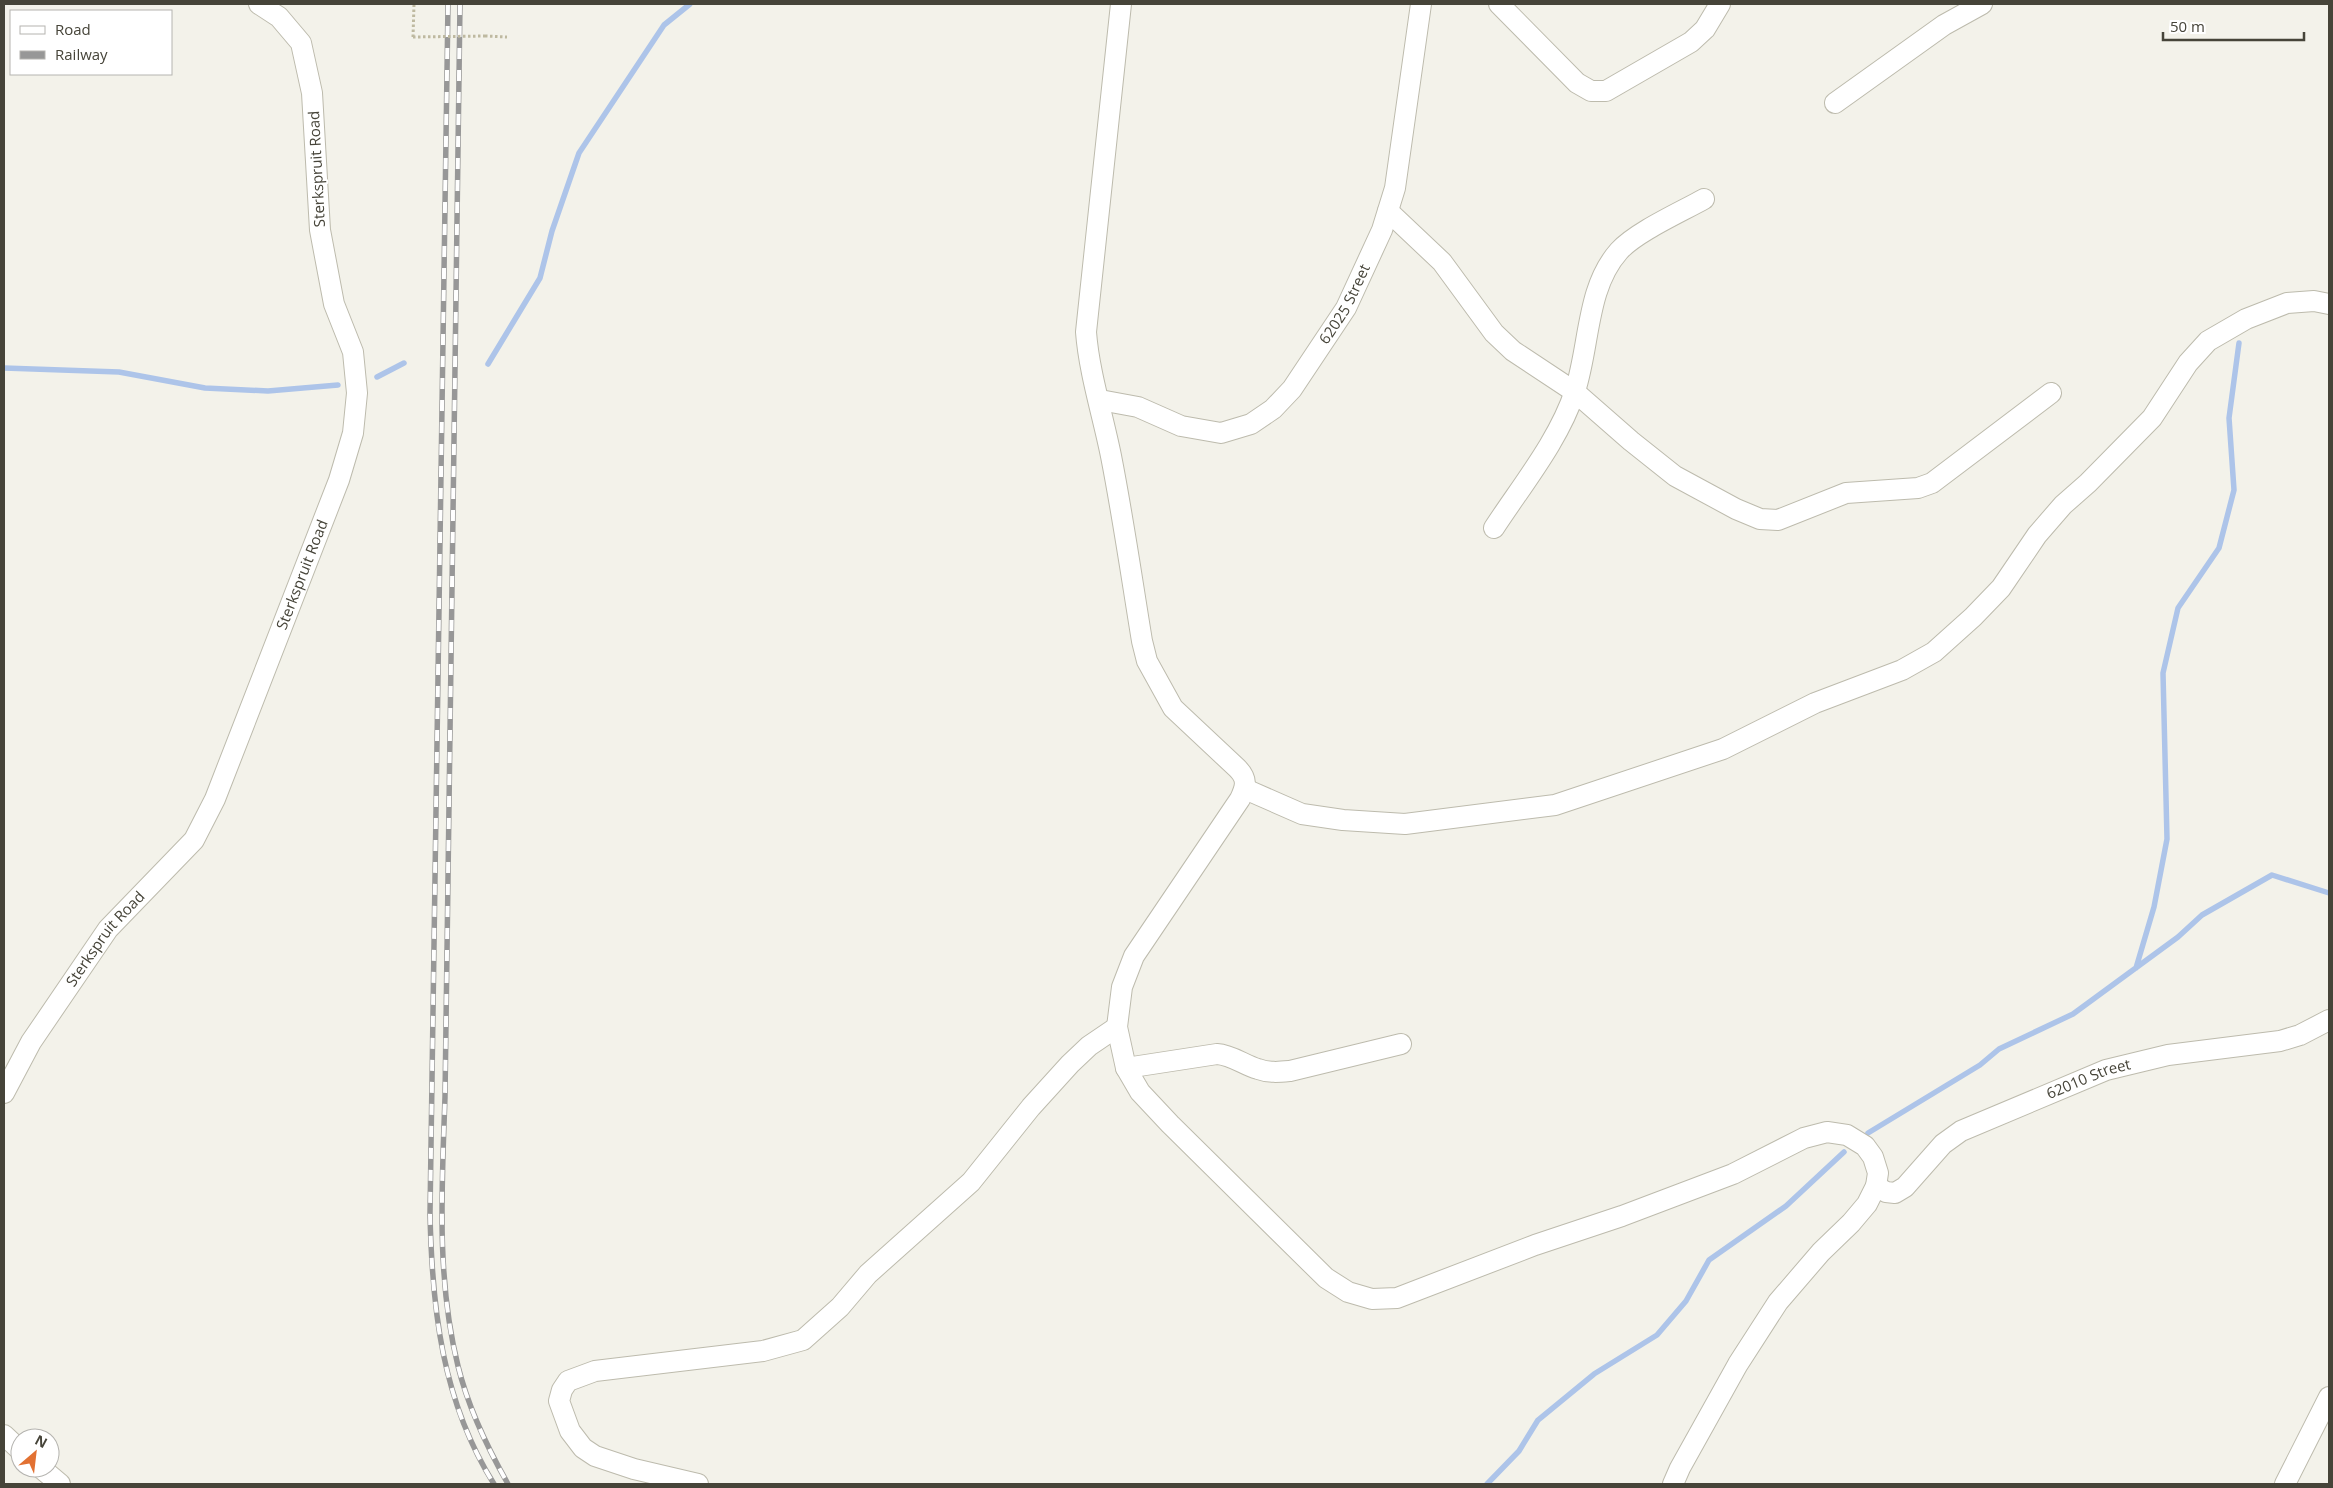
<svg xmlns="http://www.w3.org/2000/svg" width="2333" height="1488" viewBox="0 0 2333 1488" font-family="'Open Sans',sans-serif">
	<rect width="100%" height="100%" fill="#f3f2ea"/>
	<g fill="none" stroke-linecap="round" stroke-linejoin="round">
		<path stroke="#adc4e9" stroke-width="5.5" d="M 488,364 L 540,278 L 552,231 L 579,153 L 664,25 L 690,4
			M 4,368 L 119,372 L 205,388 L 268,391 L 338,385
			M 377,377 L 404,363
			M 2136,968 L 2154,907 L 2167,839 L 2163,673 L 2178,608 L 2219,548 L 2234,490 L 2229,418 L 2239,343
			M 1868,1133 L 1980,1065 L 1999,1049 L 2073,1014 L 2178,937 L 2202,915 L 2272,875 L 2329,893
			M 1487,1484 L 1519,1451 L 1538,1420 L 1594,1374 L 1657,1335 L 1686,1301 L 1709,1260 L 1786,1206 L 1844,1152"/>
		<g stroke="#bdbbad" stroke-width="22">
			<g id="minor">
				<path d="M 1121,4 L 1086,332 C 1089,372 1103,416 1111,456 C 1123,517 1132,580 1142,641 L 1147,661 L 1173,708 L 1237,768 C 1248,779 1246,786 1240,799 L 1134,956 L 1122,987 L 1117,1027 L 1126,1068 L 1140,1092 L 1170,1124 L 1326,1278 L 1348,1292 L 1372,1299 L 1397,1298 L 1535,1245 L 1622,1216 L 1733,1174 L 1804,1138 L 1827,1132 L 1847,1135 L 1865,1146 L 1873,1157 L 1878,1173 L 1876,1186 L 1867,1204 L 1851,1223 L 1821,1252 L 1778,1302 L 1738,1364 L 1680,1468 L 1673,1484"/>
				<path d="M 1499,4 L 1577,83 L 1591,91 L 1606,91 L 1691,42 L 1705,29 L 1720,4"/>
				<path d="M 1835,103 L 1944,25 L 1982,4"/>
				<path d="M 1388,211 L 1442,262 L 1494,333 L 1513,351 L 1575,392 L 1631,441 L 1675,476 L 1736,509 L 1760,519 L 1778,520 L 1846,493 L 1918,488 L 1932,483 L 2051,393"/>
				<path id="s1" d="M 1100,400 L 1138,407 L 1181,426 L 1221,433 L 1251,424 L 1273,409 L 1292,389 L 1346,308 L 1382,230 L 1395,188 L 1421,4"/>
				<path d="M 1494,528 C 1522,485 1559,440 1575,391 C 1590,345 1586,288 1619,251 C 1636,232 1681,212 1704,199"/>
				<path d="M 1245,789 L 1302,814 L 1343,820 L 1405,824 L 1555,805 L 1723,749 L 1815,703 L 1902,670 L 1934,652 L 1973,617 L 2001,588 L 2037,535 L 2063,505 L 2088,483 L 2152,418 L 2188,363 L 2208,341 L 2246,319 L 2287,303 L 2314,301 L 2329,304"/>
				<path d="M 1126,1068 L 1217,1054 C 1232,1055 1244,1065 1258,1069 C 1269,1073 1279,1072 1290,1071 L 1401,1044"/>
				<path id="s2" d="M 4,1093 L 31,1042 L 108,929 L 194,840 L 215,799 L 339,480 L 353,433 L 357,393 L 353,352 L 334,304 L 320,230 L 312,93 L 301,43 L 279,17 L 259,4"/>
				<path id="s3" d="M 1876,1186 L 1886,1192 L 1895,1193 L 1905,1187 L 1943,1144 L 1961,1131 L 2106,1070 L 2168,1055 L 2280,1041 L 2300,1035 L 2329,1020"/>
				<path d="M 4,1435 L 20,1450"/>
				<path d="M 41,1468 L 60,1484"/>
				<path d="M 698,1484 L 634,1469 L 595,1456 L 583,1448 L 570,1431 L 559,1401 L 562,1390 L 568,1381 L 595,1371 L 763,1351 L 803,1340 L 840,1307 L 868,1274 L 971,1182 L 1031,1107 L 1070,1064 L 1089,1046 L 1117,1027"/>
				<path d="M 2285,1484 L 2329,1397"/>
			</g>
		</g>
		<path stroke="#beb9a0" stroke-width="3" stroke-dasharray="2.5 2.5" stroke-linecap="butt" d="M 485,36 L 507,37
			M 413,37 L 414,4"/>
		<use href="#minor" stroke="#fff" stroke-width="20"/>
		<g stroke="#979797" stroke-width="5.5">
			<path id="rail" d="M 448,4 L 430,1214 C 432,1309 442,1401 494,1484
				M 460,4 L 445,1097 C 442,1186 436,1278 458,1366 C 468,1407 487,1447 508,1484"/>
		</g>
		<use href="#rail" stroke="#fff" stroke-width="4" stroke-dasharray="11" stroke-linecap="butt"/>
		<path stroke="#beb9a0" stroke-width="3" stroke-dasharray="2.5 2.5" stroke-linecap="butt" d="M 413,37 L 485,36"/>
	</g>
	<g text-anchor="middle" stroke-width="4" stroke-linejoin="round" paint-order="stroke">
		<g font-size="15" fill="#464439" stroke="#fff">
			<text transform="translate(317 169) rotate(-93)" y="5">Sterkspruit Road</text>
			<text dy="5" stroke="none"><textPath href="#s1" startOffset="312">62025 Street</textPath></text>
			<text dy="5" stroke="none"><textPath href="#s2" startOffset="605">Sterkspruit Road</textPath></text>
			<text dy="5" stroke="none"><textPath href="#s2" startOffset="185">Sterkspruit Road</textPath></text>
			<text dy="5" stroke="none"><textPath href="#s3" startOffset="250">62010 Street</textPath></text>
		</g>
	</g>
	<rect width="2333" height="1488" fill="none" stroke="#464439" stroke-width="10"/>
	<rect x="10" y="10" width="162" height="65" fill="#ffffff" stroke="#b5b4b0"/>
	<rect x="20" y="26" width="25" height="8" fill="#ffffff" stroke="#b5b4b0"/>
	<text x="55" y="35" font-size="15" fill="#464439">Road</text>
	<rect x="20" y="51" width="25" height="8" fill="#979797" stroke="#b5b4b0"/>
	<text x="55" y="60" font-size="15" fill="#464439">Railway</text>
	<g transform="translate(35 1453) rotate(28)"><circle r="24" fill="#ffffff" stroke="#b5b4b0"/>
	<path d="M0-4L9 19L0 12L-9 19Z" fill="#e27132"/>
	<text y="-8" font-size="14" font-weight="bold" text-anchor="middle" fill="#464439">N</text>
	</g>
	<path d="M2163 32v8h141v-8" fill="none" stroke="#464439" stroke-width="2.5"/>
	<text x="2170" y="32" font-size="15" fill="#464439" stroke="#ffffff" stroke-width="4" paint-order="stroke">50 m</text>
</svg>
